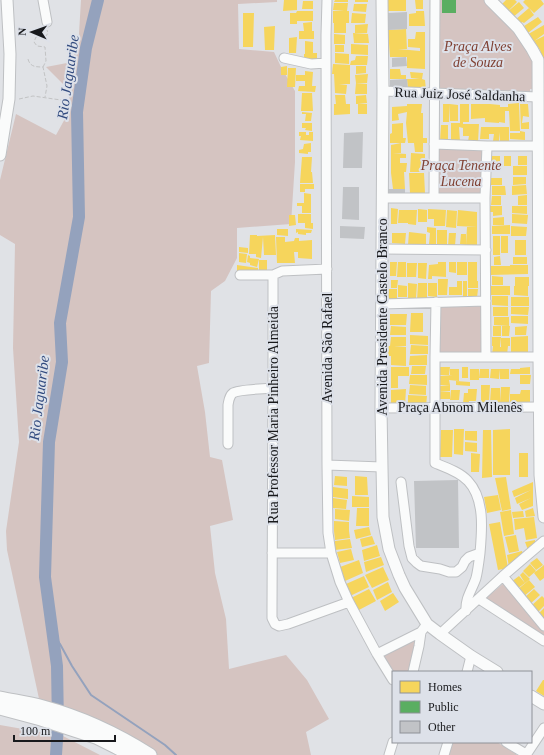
<svg xmlns="http://www.w3.org/2000/svg" width="544" height="755" viewBox="0 0 544 755" font-family="'Times New Roman',serif">
	<rect width="100%" height="100%" fill="#e0e2e6"/>
	<path fill="#d5c4c1" d="M 81,0 L 277,0 L 277,2 L 238,4 L 239,49 L 274,52 L 281,67 L 295,91 L 295,162 L 291,224 L 237,228 L 237,258 L 225,281 L 211,291 L 209,363 L 197,366 L 205,412 L 210,457 L 222,460 L 233,520 L 210,526 L 215,573 L 226,619 L 229,669 L 286,655 L 307,680 L 329,719 L 306,732 L 311,755 L 153,755 L 41,708 L 7,550 L 6,531 L 19,442 L 13,348 L 15,244 L 0,235 L 0,180 L 16,114 L 56,135 L 72,106 L 65,86 L 46,67 L 67,63 L 78,50 Z
		M 439,0 L 484,0 C 500,16 521,32 531,53 C 536,64 536,77 536,89 L 530,89 L 530,94 L 440,91 L 439,87 Z
		M 438,147 L 485,149 L 485,198 L 436,197 Z
		M 439,304 L 483,304 L 484,353 L 439,352 Z
		M 504,583 L 544,632 L 544,637 L 485,599 Z
		M 413,639 L 417,640 L 409,672 L 393,672 L 383,657 Z
		M 0,725 L 63,736 L 100,755 L 0,755 Z
		M 452,742 L 497,742 L 516,754 L 516,755 L 449,755 Z"/>
	<path fill="#f6d55c" d="M 284,0 L 297,0 L 297,10 L 283,11 Z
		M 335,0 L 348,0 L 348,2 L 334,2 Z
		M 355,0 L 368,0 L 368,2 L 355,2 Z
		M 387,0 L 406,0 L 406,11 L 387,11 Z
		M 415,0 L 423,0 L 423,9 L 416,9 Z
		M 506,0 L 515,0 L 517,2 L 507,12 L 501,5 Z
		M 525,0 L 541,0 L 544,4 L 534,13 L 523,2 Z
		M 303,1 L 313,1 L 313,9 L 302,9 Z
		M 519,2 L 524,8 L 512,18 L 507,12 Z
		M 334,3 L 348,3 L 347,11 L 349,11 L 349,23 L 333,23 L 333,11 L 344,10 L 333,10 Z
		M 354,4 L 367,4 L 366,12 L 353,11 Z
		M 529,8 L 534,15 L 524,23 L 522,22 L 519,25 L 515,20 Z
		M 297,11 L 313,11 L 313,21 L 297,21 L 297,24 L 290,24 L 290,13 L 296,13 Z
		M 416,11 L 424,11 L 425,26 L 409,26 L 409,14 L 416,13 Z
		M 243,13 L 254,13 L 253,47 L 243,47 Z
		M 352,13 L 366,14 L 365,23 L 351,23 Z
		M 538,17 L 542,22 L 528,33 L 524,26 Z
		M 312,22 L 312,31 L 314,31 L 314,39 L 299,39 L 299,31 L 304,31 L 303,23 Z
		M 334,23 L 346,23 L 346,33 L 334,33 Z
		M 368,24 L 367,33 L 355,33 L 355,25 Z
		M 544,25 L 544,34 L 530,44 L 525,36 Z
		M 275,26 L 274,50 L 265,50 L 264,27 Z
		M 406,29 L 407,49 L 398,49 L 420,51 L 420,48 L 408,47 L 408,39 L 415,39 L 416,32 L 425,32 L 425,69 L 407,68 L 407,57 L 390,57 L 388,30 Z
		M 353,33 L 368,34 L 369,43 L 354,43 Z
		M 334,34 L 345,35 L 345,44 L 334,44 Z
		M 544,36 L 544,61 L 540,50 L 534,41 Z
		M 297,37 L 296,53 L 289,53 L 289,38 Z
		M 305,41 L 313,42 L 313,53 L 317,53 L 317,63 L 304,62 L 304,54 L 305,54 Z
		M 351,44 L 368,45 L 368,55 L 351,54 Z
		M 335,45 L 344,45 L 344,52 L 335,52 Z
		M 335,53 L 349,54 L 349,64 L 335,63 Z
		M 356,56 L 368,56 L 367,65 L 350,65 L 350,84 L 339,84 L 347,85 L 346,94 L 335,93 L 334,74 L 332,74 L 333,64 L 350,65 L 351,61 L 355,60 Z
		M 287,66 L 287,75 L 281,75 L 281,67 Z
		M 356,66 L 366,66 L 366,73 L 356,74 Z
		M 288,68 L 296,68 L 295,87 L 287,87 Z
		M 390,69 L 400,69 L 401,75 L 406,75 L 406,79 L 390,79 Z
		M 305,71 L 313,72 L 312,86 L 316,86 L 315,92 L 298,91 L 299,86 L 305,86 L 305,81 L 296,81 L 296,75 L 305,75 Z
		M 410,72 L 423,73 L 422,79 L 425,80 L 426,90 L 408,90 L 407,79 L 420,79 L 411,78 Z
		M 368,74 L 367,83 L 356,83 L 367,84 L 367,94 L 355,94 L 356,83 L 355,75 Z
		M 302,93 L 312,93 L 313,111 L 301,111 Z
		M 335,95 L 345,95 L 346,104 L 350,104 L 350,114 L 334,115 L 334,104 L 336,104 Z
		M 366,95 L 367,103 L 358,104 L 367,104 L 367,114 L 358,114 L 358,104 L 356,104 L 356,96 Z
		M 519,103 L 520,131 L 525,132 L 525,140 L 510,139 L 510,133 L 520,133 L 520,131 L 510,131 L 509,111 L 505,111 L 505,123 L 499,122 L 499,123 L 485,122 L 485,118 L 471,119 L 471,104 L 490,104 L 500,105 L 500,107 L 508,107 L 508,104 Z
		M 407,104 L 422,104 L 421,113 L 423,113 L 423,138 L 427,138 L 427,143 L 423,143 L 423,152 L 415,152 L 414,143 L 408,143 L 406,123 L 407,112 L 398,114 L 399,120 L 392,121 L 392,107 L 407,106 Z
		M 443,104 L 450,104 L 449,122 L 443,122 Z
		M 450,104 L 458,105 L 458,121 L 450,121 Z
		M 460,104 L 469,104 L 469,122 L 463,122 L 463,124 L 479,124 L 478,142 L 468,141 L 469,136 L 463,136 L 463,128 L 459,127 L 460,142 L 451,141 L 451,123 L 460,123 Z
		M 520,104 L 528,104 L 529,117 L 523,116 L 522,123 L 529,122 L 529,129 L 521,129 Z
		M 302,112 L 312,113 L 311,121 L 305,121 L 306,114 L 302,114 Z
		M 302,123 L 312,123 L 312,131 L 305,130 L 306,128 L 302,128 Z
		M 403,123 L 403,138 L 406,138 L 405,143 L 401,143 L 401,153 L 393,153 L 406,154 L 406,158 L 400,158 L 400,163 L 407,163 L 406,172 L 404,172 L 405,189 L 393,189 L 391,173 L 391,145 L 401,143 L 390,143 L 390,134 L 392,133 L 392,124 Z
		M 441,125 L 448,125 L 448,140 L 440,141 Z
		M 481,127 L 509,127 L 509,141 L 500,141 L 499,132 L 499,141 L 493,141 L 494,134 L 489,134 L 489,139 L 480,139 Z
		M 299,132 L 306,132 L 306,135 L 309,135 L 309,132 L 313,132 L 313,141 L 300,140 L 301,136 L 299,136 Z
		M 311,143 L 311,152 L 308,152 L 308,154 L 299,153 L 299,150 L 303,149 L 304,144 Z
		M 411,153 L 425,154 L 425,172 L 410,172 Z
		M 492,156 L 500,156 L 500,171 L 492,171 Z
		M 504,156 L 511,156 L 511,166 L 504,166 Z
		M 518,156 L 527,156 L 527,165 L 518,165 Z
		M 302,157 L 312,157 L 311,172 L 312,172 L 313,183 L 300,183 Z
		M 513,166 L 527,166 L 527,175 L 513,175 Z
		M 409,173 L 424,173 L 425,193 L 410,193 Z
		M 513,177 L 526,177 L 526,184 L 513,185 Z
		M 491,178 L 502,178 L 502,185 L 490,185 Z
		M 300,184 L 314,184 L 314,189 L 305,189 L 305,192 L 300,192 Z
		M 526,185 L 527,194 L 512,195 L 512,186 Z
		M 492,186 L 505,186 L 506,195 L 492,195 Z
		M 304,193 L 311,194 L 311,213 L 302,213 L 302,206 L 297,206 L 297,203 L 304,203 Z
		M 527,195 L 527,205 L 518,205 L 518,196 Z
		M 492,196 L 501,196 L 501,205 L 491,205 Z
		M 488,206 L 502,206 L 502,215 L 493,216 L 493,212 L 488,212 Z
		M 512,206 L 527,206 L 527,214 L 512,213 Z
		M 391,208 L 398,209 L 397,224 L 391,224 Z
		M 418,209 L 427,210 L 427,222 L 418,222 Z
		M 428,209 L 446,210 L 445,226 L 434,226 L 434,219 L 428,219 Z
		M 399,210 L 408,210 L 408,223 L 398,223 Z
		M 408,210 L 417,210 L 416,225 L 408,224 Z
		M 447,210 L 457,211 L 456,228 L 446,227 Z
		M 458,210 L 477,212 L 477,227 L 457,226 Z
		M 298,214 L 311,214 L 311,223 L 313,223 L 313,229 L 305,228 L 305,223 L 298,223 Z
		M 512,214 L 528,215 L 527,224 L 512,223 Z
		M 289,215 L 295,215 L 296,225 L 289,226 Z
		M 504,217 L 504,225 L 493,225 L 493,218 Z
		M 510,225 L 510,234 L 492,234 L 492,226 Z
		M 511,226 L 527,227 L 526,236 L 511,236 Z
		M 427,227 L 436,228 L 436,245 L 429,244 L 430,233 L 427,232 Z
		M 467,227 L 477,227 L 477,246 L 466,245 Z
		M 277,229 L 288,229 L 288,236 L 277,235 Z
		M 296,229 L 312,230 L 311,233 L 306,233 L 306,235 L 298,234 L 298,232 L 296,233 Z
		M 437,230 L 447,230 L 447,247 L 437,246 Z
		M 409,232 L 426,234 L 426,245 L 416,244 L 416,246 L 408,245 Z
		M 392,233 L 406,233 L 405,244 L 392,243 Z
		M 449,233 L 456,233 L 455,246 L 448,246 Z
		M 461,234 L 466,234 L 466,245 L 460,244 Z
		M 250,235 L 257,235 L 257,236 L 275,235 L 276,255 L 264,255 L 263,237 L 261,258 L 256,257 L 256,254 L 249,254 Z
		M 493,236 L 500,236 L 500,255 L 493,255 Z
		M 501,236 L 508,236 L 508,253 L 501,253 Z
		M 276,237 L 285,237 L 285,242 L 294,241 L 295,238 L 299,238 L 299,241 L 312,240 L 312,259 L 298,258 L 298,252 L 294,252 L 295,263 L 277,263 Z
		M 515,240 L 526,240 L 526,255 L 515,255 Z
		M 239,247 L 248,248 L 248,253 L 239,252 Z
		M 239,253 L 247,254 L 246,263 L 239,262 Z
		M 248,255 L 250,256 L 250,258 L 259,259 L 257,267 L 250,265 L 250,263 L 247,262 Z
		M 500,256 L 501,265 L 494,265 L 494,257 Z
		M 513,257 L 527,257 L 527,264 L 513,264 Z
		M 259,260 L 267,260 L 267,273 L 259,272 Z
		M 390,262 L 397,262 L 396,276 L 390,276 Z
		M 398,262 L 406,262 L 406,277 L 397,277 Z
		M 438,262 L 446,262 L 446,277 L 432,276 L 432,279 L 428,279 L 429,265 L 438,264 Z
		M 449,262 L 456,262 L 456,273 L 449,272 Z
		M 457,262 L 467,262 L 467,275 L 457,275 Z
		M 468,262 L 477,262 L 477,281 L 468,281 Z
		M 407,263 L 417,263 L 416,277 L 407,277 Z
		M 418,263 L 427,263 L 426,279 L 418,278 Z
		M 237,265 L 258,268 L 258,273 L 237,271 Z
		M 510,265 L 528,265 L 528,274 L 490,275 L 490,266 L 510,266 Z
		M 492,276 L 503,277 L 503,285 L 492,285 Z
		M 515,277 L 529,277 L 529,286 L 515,286 Z
		M 438,279 L 448,279 L 447,295 L 438,295 Z
		M 391,280 L 398,280 L 397,288 L 391,288 Z
		M 457,281 L 462,281 L 462,295 L 449,295 L 449,287 L 457,287 Z
		M 463,281 L 467,281 L 467,298 L 463,298 Z
		M 468,281 L 478,281 L 478,288 L 468,288 Z
		M 408,283 L 417,284 L 416,298 L 408,298 Z
		M 418,283 L 427,283 L 427,301 L 417,301 Z
		M 428,283 L 437,283 L 437,297 L 428,296 Z
		M 398,285 L 407,286 L 407,297 L 398,297 Z
		M 491,286 L 510,286 L 510,295 L 491,295 Z
		M 514,286 L 528,286 L 528,296 L 514,295 Z
		M 386,289 L 397,289 L 397,302 L 386,302 Z
		M 468,289 L 478,289 L 477,298 L 468,297 Z
		M 492,296 L 508,296 L 508,306 L 492,305 Z
		M 511,297 L 529,297 L 529,306 L 511,306 Z
		M 493,307 L 508,307 L 508,316 L 493,316 Z
		M 511,307 L 529,307 L 528,315 L 511,314 Z
		M 411,313 L 423,313 L 423,332 L 410,332 Z
		M 390,314 L 407,314 L 406,325 L 390,325 Z
		M 511,316 L 528,316 L 528,324 L 511,323 Z
		M 494,317 L 509,317 L 509,326 L 494,325 Z
		M 391,326 L 406,327 L 406,335 L 390,335 Z
		M 493,326 L 501,326 L 501,336 L 493,336 Z
		M 502,326 L 510,326 L 509,336 L 502,336 Z
		M 527,326 L 526,335 L 515,335 L 515,327 Z
		M 410,335 L 428,336 L 428,345 L 410,344 Z
		M 528,336 L 528,356 L 511,356 L 511,337 Z
		M 391,337 L 406,337 L 406,346 L 394,346 L 406,347 L 406,366 L 391,365 L 391,356 L 385,356 L 385,346 L 390,346 Z
		M 492,337 L 501,337 L 500,347 L 501,347 L 501,338 L 510,338 L 510,346 L 508,346 L 507,355 L 492,355 L 493,346 L 492,346 Z
		M 411,345 L 428,346 L 428,354 L 410,354 Z
		M 427,355 L 427,365 L 409,365 L 410,356 Z
		M 412,366 L 426,366 L 425,374 L 411,374 Z
		M 391,367 L 398,367 L 398,388 L 391,388 Z
		M 398,367 L 409,367 L 409,376 L 398,376 Z
		M 440,367 L 450,367 L 449,375 L 440,375 Z
		M 462,367 L 468,367 L 468,378 L 462,378 Z
		M 530,367 L 530,374 L 510,374 L 511,369 L 520,369 L 520,368 Z
		M 450,369 L 459,369 L 459,381 L 449,380 L 450,385 L 440,385 L 440,376 L 453,375 L 450,375 Z
		M 470,369 L 479,369 L 479,380 L 470,380 Z
		M 480,369 L 489,369 L 489,378 L 479,378 Z
		M 491,369 L 500,369 L 499,379 L 490,378 Z
		M 500,369 L 509,369 L 509,379 L 500,379 Z
		M 410,375 L 427,375 L 427,385 L 409,384 Z
		M 520,375 L 531,375 L 530,384 L 520,384 Z
		M 456,381 L 470,382 L 470,386 L 456,385 Z
		M 410,385 L 426,386 L 426,395 L 409,394 Z
		M 450,385 L 450,391 L 440,391 L 440,386 Z
		M 481,385 L 490,385 L 489,402 L 481,402 Z
		M 501,387 L 510,387 L 509,402 L 500,402 Z
		M 491,388 L 500,388 L 500,402 L 490,402 Z
		M 406,389 L 405,406 L 391,406 L 391,390 Z
		M 468,389 L 477,389 L 476,401 L 469,401 L 469,404 L 463,404 L 464,393 L 468,393 Z
		M 451,390 L 460,390 L 459,400 L 450,400 Z
		M 521,390 L 530,390 L 530,403 L 510,402 L 510,394 L 520,394 Z
		M 439,391 L 450,392 L 450,399 L 439,399 Z
		M 408,395 L 427,396 L 426,406 L 408,404 Z
		M 454,429 L 464,429 L 463,455 L 454,454 Z
		M 510,429 L 510,475 L 493,475 L 493,430 Z
		M 441,430 L 453,430 L 452,457 L 440,457 Z
		M 483,430 L 491,430 L 492,477 L 482,478 Z
		M 465,431 L 477,431 L 477,441 L 465,440 Z
		M 465,442 L 477,443 L 477,452 L 465,451 Z
		M 471,453 L 480,454 L 479,472 L 471,472 Z
		M 519,453 L 528,453 L 528,477 L 519,477 Z
		M 335,476 L 347,477 L 347,486 L 334,485 Z
		M 355,476 L 367,477 L 368,495 L 355,495 Z
		M 506,477 L 511,509 L 502,511 L 495,478 Z
		M 533,482 L 533,506 L 522,510 L 519,504 L 531,498 L 517,504 L 515,498 L 531,490 L 514,497 L 512,491 Z
		M 333,487 L 348,489 L 348,499 L 333,497 Z
		M 498,495 L 501,510 L 487,513 L 484,497 Z
		M 352,496 L 369,497 L 369,507 L 352,507 Z
		M 333,498 L 347,500 L 346,509 L 333,508 Z
		M 357,508 L 369,508 L 369,526 L 356,526 Z
		M 533,508 L 535,516 L 526,517 L 525,511 Z
		M 335,509 L 350,510 L 349,521 L 335,519 Z
		M 511,510 L 514,534 L 504,536 L 500,512 Z
		M 523,511 L 524,517 L 513,518 L 512,512 Z
		M 534,517 L 537,538 L 526,540 L 524,528 L 515,530 L 514,519 Z
		M 334,521 L 349,522 L 349,531 L 334,531 Z
		M 500,522 L 508,568 L 498,570 L 489,524 Z
		M 369,527 L 371,535 L 356,539 L 354,530 Z
		M 334,531 L 349,531 L 350,538 L 335,540 Z
		M 516,535 L 519,551 L 509,553 L 505,537 Z
		M 372,536 L 375,544 L 362,547 L 360,539 Z
		M 350,539 L 352,548 L 335,550 L 335,541 Z
		M 535,540 L 535,544 L 528,550 L 525,542 Z
		M 377,545 L 380,556 L 364,561 L 362,550 Z
		M 351,549 L 354,560 L 340,563 L 337,552 Z
		M 522,551 L 523,554 L 509,567 L 507,555 Z
		M 381,557 L 384,565 L 366,572 L 364,562 Z
		M 537,558 L 543,565 L 536,570 L 530,563 Z
		M 359,560 L 363,573 L 345,581 L 340,567 Z
		M 530,564 L 536,571 L 529,577 L 523,571 Z
		M 544,565 L 544,578 L 540,581 L 534,573 Z
		M 383,567 L 389,580 L 372,588 L 365,575 Z
		M 523,572 L 530,579 L 525,583 L 520,575 Z
		M 364,576 L 369,587 L 350,596 L 346,584 Z
		M 519,576 L 525,583 L 517,589 L 511,582 Z
		M 529,580 L 535,587 L 523,597 L 517,590 Z
		M 388,582 L 392,592 L 377,600 L 373,590 Z
		M 369,589 L 376,601 L 357,611 L 351,598 Z
		M 534,589 L 540,595 L 530,604 L 525,597 Z
		M 393,593 L 399,602 L 385,611 L 380,601 Z
		M 542,596 L 544,598 L 544,606 L 537,613 L 531,606 Z
		M 544,608 L 544,620 L 539,613 Z
		M 543,680 L 544,680 L 544,696 L 536,691 Z"/>
	<path fill="#5aae61" d="M 442,0 L 456,0 L 456,13 L 442,13 Z"/>
	<g fill="none" stroke-linecap="round" stroke-linejoin="round">
		<path stroke="#94a2bd" stroke-width="2" d="M 53,634 L 60,644 L 72,666 L 91,695 L 165,745 L 176,755"/>
		<path stroke="#94a2bd" stroke-width="12" d="M 56,755 L 58,725 L 57,666 L 45,577 L 49,442 L 62,362 L 60,323 L 79,217 L 77,112 L 86,48 L 98,0"/>
	</g>
	<path fill="#c1c3c6" d="M 407,12 L 407,29 L 388,30 L 388,13 Z
		M 406,57 L 407,66 L 392,67 L 392,58 Z
		M 407,79 L 408,90 L 390,90 L 390,80 Z
		M 363,132 L 362,168 L 343,168 L 344,133 Z
		M 343,187 L 359,187 L 359,220 L 342,219 Z
		M 386,189 L 405,189 L 405,196 L 385,196 Z
		M 340,226 L 365,227 L 364,239 L 340,238 Z
		M 458,480 L 459,548 L 416,548 L 414,481 Z"/>
	<g fill="none" stroke-linecap="round" stroke-linejoin="round">
		<g stroke="#bec0c3" stroke-width="11">
			<path id="minor" d="M 43,0 L 47,22
				M 327,0 L 326,35 L 327,465 L 328,533 L 331,553 L 340,582 L 349,602 L 377,654 L 393,680
				M 284,58 L 311,64 L 326,63
				M 383,91 L 537,97
				M 434,144 L 487,146 L 538,146
				M 382,198 L 485,198
				M 434,198 L 435,0
				M 382,249 L 486,250
				M 240,275 L 273,275 L 282,271 L 327,269
				M 273,275 L 273,388 L 272,610 L 272,618 L 275,624 L 279,626 L 288,624 L 349,602
				M 382,304 L 486,301
				M 435,357 L 539,357
				M 486,357 L 485,198 L 487,146
				M 381,408 L 539,407
				M 228,444 L 228,405 C 229,400 229,396 233,393 C 239,389 265,389 273,388
				M 327,465 L 382,467
				M 401,482 L 409,546 L 412,558 L 417,563 L 421,566 L 440,569 L 449,572 L 456,572 L 462,567 L 465,561 L 469,557 L 480,553 C 482,530 485,499 468,481 C 460,472 445,467 435,463 L 435,357 L 436,302
				M 272,553 L 331,553
				M 503,576 L 544,626
				M 479,599 L 544,641
				M 466,611 C 465,598 472,590 476,578 C 478,570 479,561 480,553
				M 440,634 L 503,576 L 544,541
				M 377,654 L 421,632
				M 413,672 L 419,646 L 421,632 L 427,624
				M 467,672 L 471,656
				M 506,742 L 526,754
				M 389,755 L 393,742
				M 444,755 L 448,742
				M 526,755 L 544,728"/>
		</g>
		<g stroke="#bec0c3" stroke-width="13">
			<path id="major" d="M 382,0 L 383,91 L 381,408 L 382,467 L 383,517 L 389,549 L 399,575 L 405,588 L 427,624 L 440,634 L 471,656 L 497,672
				M 490,0 L 518,28 L 532,49 L 538,60 L 539,357 L 540,475 L 544,517
				M 0,155 L 9,99 L 10,54 L 7,0
				M 531,696 L 544,704"/>
		</g>
		<g stroke="#bec0c3" stroke-width="15">
			<path id="highway" d="M 0,698 C 14,701 29,703 43,707 C 80,717 117,734 150,755
				M 0,708 L 41,719 L 96,737 L 116,747 L 131,755"/>
		</g>
		<path stroke="#c2c3c4" stroke-width="1" stroke-dasharray="4 2" stroke-linecap="butt" d="M 28,59 C 30,67 36,67 43,67 L 47,86 L 45,97
			M 43,67 L 46,61 L 45,47 L 37,46 L 34,42 L 36,37 L 46,36 L 48,33 L 47,30
			M 19,99 L 33,96 L 68,101"/>
		<use href="#minor" stroke="#fafbfb" stroke-width="9"/>
		<use href="#major" stroke="#fafbfb" stroke-width="11"/>
		<use href="#highway" stroke="#fafbfb" stroke-width="13"/>
	</g>
	<g text-anchor="middle" stroke-width="4" stroke-linejoin="round" paint-order="stroke">
		<g font-size="14" font-style="italic" fill="#7f3f31" stroke="#dde1e9">
			<text x="478" y="51">Praça Alves<tspan x="478" dy="16">de Souza</tspan></text>
			<text x="461" y="170">Praça Tenente<tspan x="461" dy="16">Lucena</tspan></text>
		</g>
		<g font-size="14" fill="#18191c" stroke="#dde1e9">
			<text transform="translate(460 94) rotate(2)" y="5">Rua Juiz José Saldanha</text>
			<text transform="translate(382 317) rotate(-90)" y="5">Avenida Presidente Castelo Branco</text>
			<text transform="translate(327 348) rotate(-90)" y="5">Avenida São Rafael</text>
			<text x="460" y="412">Praça Abnom Milenês</text>
			<text transform="translate(273 415) rotate(-90)" y="5">Rua Professor Maria Pinheiro Almeida</text>
		</g>
		<g font-size="15" font-style="italic" fill="#324b7f" stroke="#dde1e9">
			<text transform="translate(68 77) rotate(-82)" y="5">Rio Jaguaribe</text>
			<text transform="translate(39 398) rotate(-83)" y="5">Rio Jaguaribe</text>
		</g>
	</g>
	<rect x="392" y="671" width="140" height="72" fill="#dde1e9" stroke="#8e9197"/>
	<rect x="400" y="681" width="20" height="12" fill="#f6d55c" stroke="#8e9197"/>
	<text x="428" y="691" font-size="12" fill="#18191c">Homes</text>
	<rect x="400" y="701" width="20" height="12" fill="#5aae61" stroke="#8e9197"/>
	<text x="428" y="711" font-size="12" fill="#18191c">Public</text>
	<rect x="400" y="721" width="20" height="12" fill="#c1c3c6" stroke="#8e9197"/>
	<text x="428" y="731" font-size="12" fill="#18191c">Other</text>
	<g transform="translate(32 32) rotate(272)" stroke="#dde1e9" stroke-width="3" paint-order="stroke">
	<path d="M0-3L7 15L0 10L-7 15Z" fill="#18191c"/>
	<text y="-6" font-size="11" font-weight="bold" text-anchor="middle" fill="#18191c">N</text>
	</g>
	<path d="M14 735v6h101v-6" fill="none" stroke="#18191c" stroke-width="2"/>
	<text x="20" y="735" font-size="12" fill="#18191c" stroke="#dde1e9" stroke-width="3" paint-order="stroke">100 m</text>
</svg>
